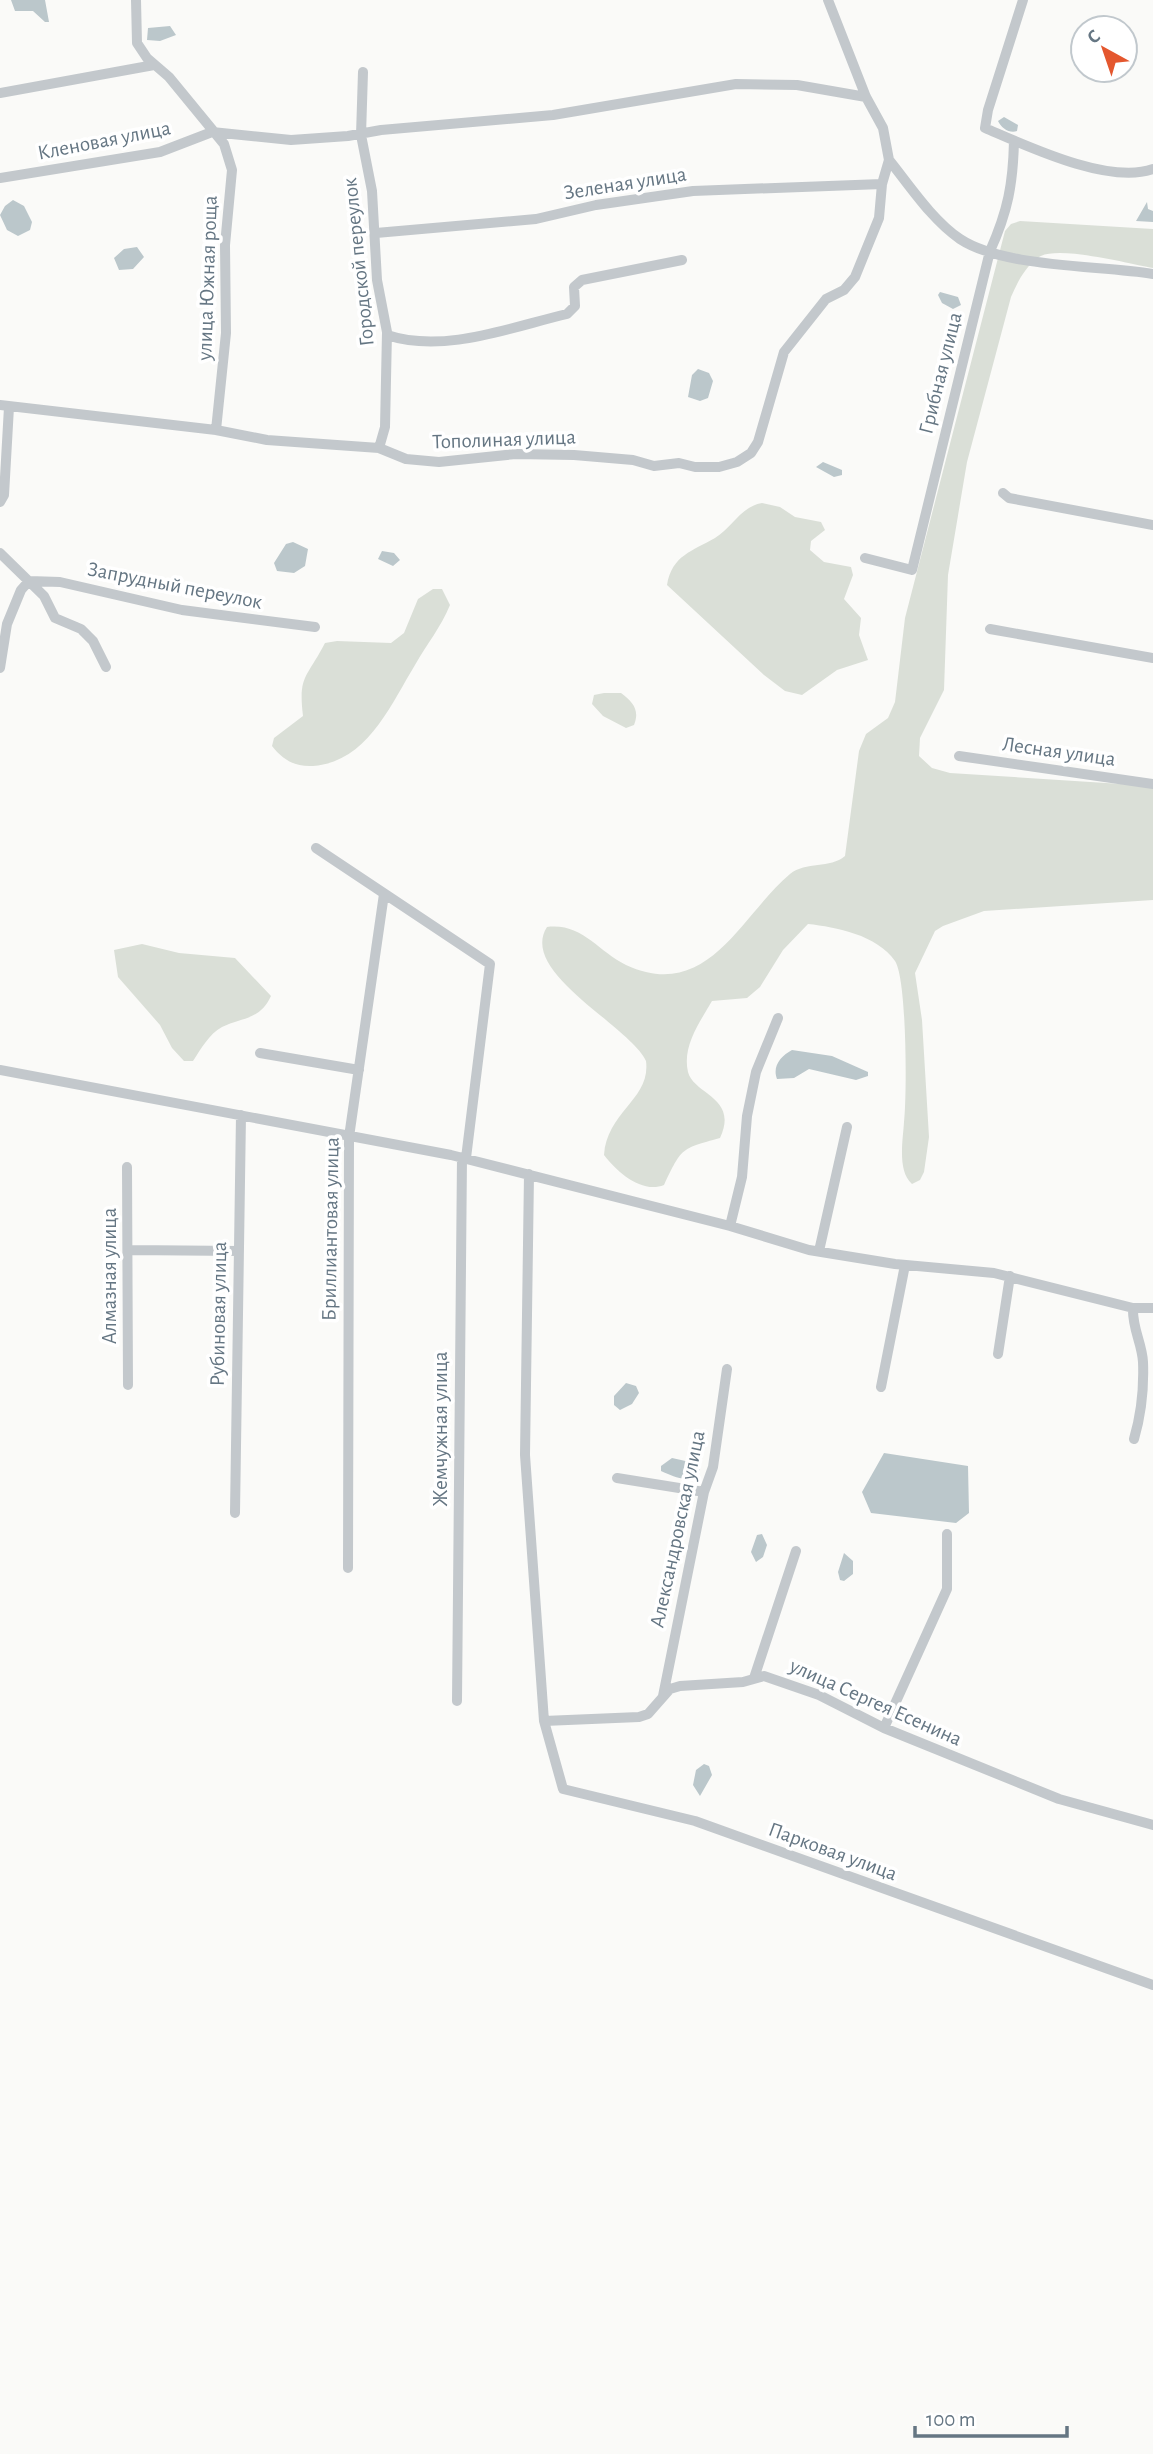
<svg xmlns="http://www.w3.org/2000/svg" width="1153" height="2454" viewBox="0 0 1153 2454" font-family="'Alegreya Sans',sans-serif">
	<rect width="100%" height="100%" fill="#fafaf8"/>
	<path fill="#dadfd7" d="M 1020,221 L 1153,229 L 1153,268 C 1130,264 1058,245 1039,257 C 1025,267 1018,281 1011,297 L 967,462 L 948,575 L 944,690 L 920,738 L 919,756 L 932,768 L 950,773 L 1153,786 L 1153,900 L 984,911 L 943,926 L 935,931 L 915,973 L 922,1020 L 929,1137 L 924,1172 L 920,1180 L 912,1184 C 897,1171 903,1140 904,1122 C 907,1096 907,979 895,961 C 877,935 836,927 808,924 L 783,950 L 760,987 L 747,998 L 712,1001 C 700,1022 682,1046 688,1072 C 694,1095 739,1097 720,1138 C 680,1149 682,1148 664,1185 C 642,1194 617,1172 604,1155 C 607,1111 651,1099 646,1061 C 630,1026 518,972 547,927 C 583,923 597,951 626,965 C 708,1003 741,915 790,874 C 806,861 830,869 845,856 L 859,751 L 866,734 L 888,718 L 895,702 L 905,618 L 1005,231 L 1011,224 Z
		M 762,503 L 780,507 L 795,517 L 821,522 L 825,530 L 811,541 L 810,550 L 824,562 L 851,567 L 853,575 L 844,599 L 861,618 L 859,635 L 868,660 L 837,670 L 802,695 L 785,691 L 764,675 L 667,585 C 672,555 693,551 715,538 C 733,527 740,507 762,503 Z
		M 433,589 L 442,589 L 450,605 C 441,627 427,644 415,665 C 390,706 367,762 313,766 C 295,767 283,760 272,746 L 274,738 L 303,716 C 298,675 307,678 325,643 L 337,641 L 391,643 L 404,633 L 418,599 Z
		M 604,693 L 621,693 C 633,702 640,710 634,725 L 626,728 L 603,716 L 592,704 L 594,695 Z
		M 142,944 L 179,953 L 235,958 L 271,996 C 260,1020 243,1017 222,1027 C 209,1034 201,1049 193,1061 L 184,1061 L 172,1048 L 160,1025 L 118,977 L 114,950 Z"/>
	<path fill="#bbc7cb" d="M 11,0 L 45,0 L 49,22 L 45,22 L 33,11 L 15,11 Z
		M 170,26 L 176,35 L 160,41 L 147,40 L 148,28 Z
		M 1004,117 L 1018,125 L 1017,131 C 1010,134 1001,128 998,121 Z
		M 13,200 L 24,206 L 32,222 L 30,230 L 18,236 L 7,230 L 0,215 L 5,206 Z
		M 1147,202 L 1148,209 L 1153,211 L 1153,222 L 1136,221 Z
		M 137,247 L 144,257 L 133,269 L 119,270 L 114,258 L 124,249 Z
		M 940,292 L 958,297 L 961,305 L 953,309 L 942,303 L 938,295 Z
		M 698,369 L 709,373 L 713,381 L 708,398 L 700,401 L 688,397 L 692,375 Z
		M 823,462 L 842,470 L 842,475 L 834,477 L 816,467 Z
		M 293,542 L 308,549 L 305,566 L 294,573 L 277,571 L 274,563 L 286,544 Z
		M 382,551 L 394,553 L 400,560 L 393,566 L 378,559 Z
		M 792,1050 L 832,1056 L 868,1072 L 868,1076 L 856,1080 L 809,1069 L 794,1078 L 777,1079 C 772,1066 781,1056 792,1050 Z
		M 626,1383 L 636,1386 L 639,1393 L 632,1404 L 620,1410 L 614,1405 L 614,1396 Z
		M 884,1453 L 968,1466 L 969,1513 L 956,1523 L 871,1513 L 862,1492 Z
		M 672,1458 L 699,1464 L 700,1473 C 687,1484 675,1477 661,1471 L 661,1466 Z
		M 762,1534 L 767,1545 L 763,1557 L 756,1562 L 751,1552 L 757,1535 Z
		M 844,1553 L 853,1561 L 853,1574 L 844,1581 L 840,1580 L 838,1572 Z
		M 704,1764 L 709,1766 L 712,1775 L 700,1796 L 693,1785 L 696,1770 Z"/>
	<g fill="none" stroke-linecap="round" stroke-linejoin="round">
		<path stroke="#c3c8cc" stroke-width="10" d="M 136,0 L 137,43 L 147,58 L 169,77 L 224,144 L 232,170 L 225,245 L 226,333 L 216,430
			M 1023,0 L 988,110 L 985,128 C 1027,146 1109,185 1153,169
			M 363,72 L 361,135 L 372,191 L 377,280 L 387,332 L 385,427 L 379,448
			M 0,93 L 154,65
			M 212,132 L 291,140 L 348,136 L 381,130 L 553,115 L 736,84 L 797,85 L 866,97
			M 889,160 C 910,186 932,220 960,239 C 1004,268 1098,265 1153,274
			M 0,178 L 160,152 L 212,132
			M 376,233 L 536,219 L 596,205 L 693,191 L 882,184
			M 387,335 C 444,354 511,327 567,314 L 575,306 L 574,287 L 582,280 L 682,260
			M 0,405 L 216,430 L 267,440 L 379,448 L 406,459 L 439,462 L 516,454 L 574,455 L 633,460 L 654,466 L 679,463 L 695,467 L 719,467 L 737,462 L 751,453 L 758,442 L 784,352 L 826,299 L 844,290 L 855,277 L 879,218 L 882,184 L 889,160 L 883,128 L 866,97 L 828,0
			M 1003,493 L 1009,498 L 1153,525
			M 0,502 L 4,495 L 9,407
			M 0,553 L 44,596 L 55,618 L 81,629 L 93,641 L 106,667
			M 865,558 L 912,570 L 990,251 C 1008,211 1013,184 1014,141
			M 990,629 L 1153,658
			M 0,668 L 7,624 L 21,590 L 29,581 L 60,582 L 182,610 L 315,627
			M 959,756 L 1153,784
			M 316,848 L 490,964 L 466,1158
			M 260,1053 L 359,1070
			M 0,1070 L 451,1155 L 730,1226 L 809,1250 L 895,1264 L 994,1273 L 1133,1308 L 1153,1308
			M 127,1167 L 128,1385
			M 529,1174 L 525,1455 L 544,1721 L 563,1789 L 695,1821 L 1153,1985
			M 730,1226 L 742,1177 L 747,1116 L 756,1072 L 778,1018
			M 129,1250 L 239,1251
			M 819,1251 L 847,1127
			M 1133,1308 C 1132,1328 1142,1343 1143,1362 C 1144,1387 1141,1415 1134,1439
			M 998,1354 L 1010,1276
			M 881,1387 L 905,1265
			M 617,1478 L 704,1492
			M 235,1513 L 241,1115
			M 348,1568 L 349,1137 L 384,894
			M 754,1678 L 796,1551
			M 663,1696 L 704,1492 L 713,1467 L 727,1369
			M 457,1701 L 462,1157
			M 544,1721 L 639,1717 L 648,1714 L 670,1689 L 680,1686 L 743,1682 L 764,1676 L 819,1695 L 884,1728 L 1059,1799 L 1153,1825
			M 884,1728 L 947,1589 L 947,1534"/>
	</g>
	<g text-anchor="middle" stroke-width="7" stroke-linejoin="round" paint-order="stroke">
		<g font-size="21" fill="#657683" stroke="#fff">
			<text transform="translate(104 140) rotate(-11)" y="7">Кленовая улица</text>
			<text transform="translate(625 183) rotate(-9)" y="7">Зеленая улица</text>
			<text transform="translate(358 262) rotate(-96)" y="7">Городской переулок</text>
			<text transform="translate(207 278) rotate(-88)" y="7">улица Южная роща</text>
			<text transform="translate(940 373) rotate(-76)" y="7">Грибная улица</text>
			<text transform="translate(504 439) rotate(-2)" y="7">Тополиная улица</text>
			<text transform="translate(175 585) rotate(11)" y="7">Запрудный переулок</text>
			<text transform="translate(1059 751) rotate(8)" y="7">Лесная улица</text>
			<text transform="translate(330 1229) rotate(-89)" y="7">Бриллиантовая улица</text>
			<text transform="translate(109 1276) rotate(-90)" y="7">Алмазная улица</text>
			<text transform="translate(218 1314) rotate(-89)" y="7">Рубиновая улица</text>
			<text transform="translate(440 1429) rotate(-90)" y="7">Жемчужная улица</text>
			<text transform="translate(677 1529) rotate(-78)" y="7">Александровская улица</text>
			<text transform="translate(876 1702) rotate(24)" y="7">улица Сергея Есенина</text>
			<text transform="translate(833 1851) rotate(20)" y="7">Парковая улица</text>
		</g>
	</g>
	<g transform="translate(1104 49) rotate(320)"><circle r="33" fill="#ffffff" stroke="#c1c8cd" stroke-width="2"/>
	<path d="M0-5L12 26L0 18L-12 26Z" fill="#e4572e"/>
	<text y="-10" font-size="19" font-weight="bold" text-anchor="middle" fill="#657683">С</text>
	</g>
	<path d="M915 2426v10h152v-10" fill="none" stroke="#657683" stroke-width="3.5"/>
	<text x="926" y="2426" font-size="21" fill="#657683" stroke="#ffffff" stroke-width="5" paint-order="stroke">100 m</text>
</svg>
